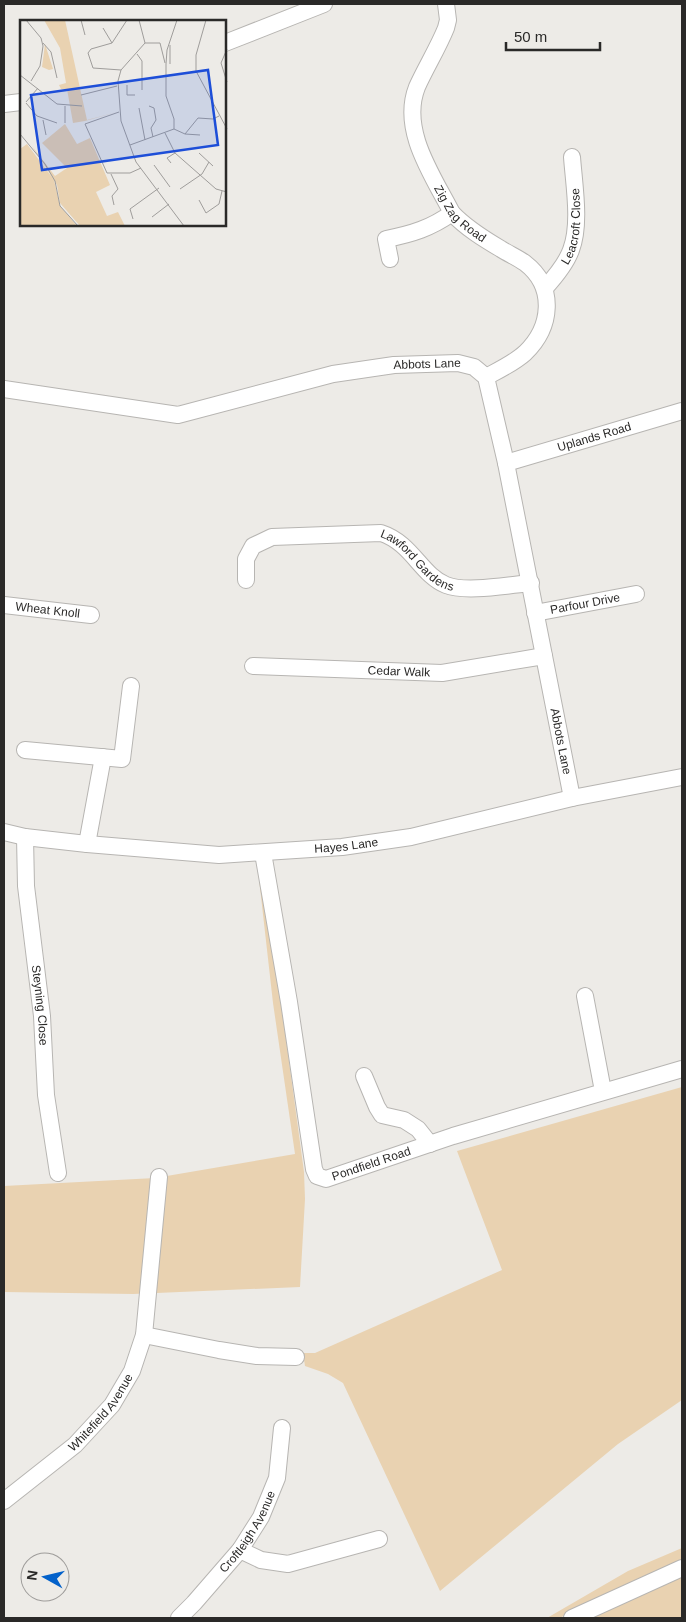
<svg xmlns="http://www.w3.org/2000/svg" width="686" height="1622" viewBox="0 0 686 1622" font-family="Arial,sans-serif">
	<rect width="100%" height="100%" fill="#edebe7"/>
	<path fill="#e9d2b1" d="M 258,870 L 281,1002 L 304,1172 L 305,1199 L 300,1287 L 133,1294 L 4,1292 L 4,1186 L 155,1178 L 295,1154 L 273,1003 Z
		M 682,1087 L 682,1400 L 618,1444 L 440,1591 L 343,1383 L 328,1374 L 305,1366 L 303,1353 L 315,1353 L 502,1270 L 457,1151 Z
		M 682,1548 L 682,1562 L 582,1605 L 560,1618 L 547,1618 L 628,1571 Z
		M 682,1576 L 682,1618 L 593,1618 L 612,1606 Z"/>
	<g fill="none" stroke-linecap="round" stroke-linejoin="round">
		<g stroke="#b7b5b2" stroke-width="18">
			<g id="minor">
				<path id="s1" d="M 446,4 L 448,20 L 446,28 C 438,48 426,67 417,87 C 400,130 433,176 452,213 C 466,228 484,239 501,249 C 509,254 518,258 525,263 C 556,287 552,327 525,353 C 514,363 499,370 486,377"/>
				<path d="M 225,43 L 324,4"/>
				<path d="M 4,104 L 21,102"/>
				<path d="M 390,259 L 386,239 C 412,234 431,228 452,213"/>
				<path id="s2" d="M 545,288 C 555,277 566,264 571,250 C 581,224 574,185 572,157"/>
				<path id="s3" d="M 4,389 L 178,415 L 333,374 L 394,365 L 458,363 L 474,367 L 486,377 L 506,463 L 572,798"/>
				<path id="s4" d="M 506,463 L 682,411"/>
				<path id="s5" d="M 246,580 L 246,559 L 253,546 L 272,537 L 381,533 C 412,543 421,575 446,585 C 466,593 508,585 531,583"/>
				<path id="s6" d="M 4,605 L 91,615"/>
				<path id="s7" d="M 535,613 L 636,594"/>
				<path id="s8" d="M 253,666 L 442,673 L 544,656"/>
				<path d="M 25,750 L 122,759 L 131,686"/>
				<path id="s9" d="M 4,832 L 25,837 L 87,844 L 219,855 L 342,847 L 411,837 L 572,798 L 682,777"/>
				<path id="s10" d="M 25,837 L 26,886 L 42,1016 L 46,1095 L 58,1173"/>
				<path d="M 87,844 L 103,757"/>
				<path id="s11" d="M 263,853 L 289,1002 L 314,1169 L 317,1176 L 326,1179 L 453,1136 L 682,1069"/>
				<path d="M 585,996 L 603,1091"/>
				<path d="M 364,1076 L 377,1107 L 382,1115 L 404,1120 L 418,1129 L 430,1144"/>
				<path d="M 144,1335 L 219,1350 L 257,1356 L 296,1357"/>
				<path id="s12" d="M 4,1501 L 75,1445 L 112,1405 L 132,1371 L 144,1335 L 159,1177"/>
				<path d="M 240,1550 L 261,1560 L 288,1564 L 379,1539"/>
				<path id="s13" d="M 179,1618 L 194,1603 L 240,1550 L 261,1517 L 277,1478 L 282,1428"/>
				<path d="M 572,1618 L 682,1568"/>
			</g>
		</g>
		<use href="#minor" stroke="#fff" stroke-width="16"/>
	</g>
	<g text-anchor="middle" stroke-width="4" stroke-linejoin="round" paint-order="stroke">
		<g font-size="12" fill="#2a2928" stroke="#edebe7">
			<text dy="4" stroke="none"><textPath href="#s1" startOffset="231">Zig Zag Road</textPath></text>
			<text dy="4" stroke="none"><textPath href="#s2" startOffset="70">Leacroft Close</textPath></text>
			<text dy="4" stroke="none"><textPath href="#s3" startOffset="431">Abbots Lane</textPath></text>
			<text dy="4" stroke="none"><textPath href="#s4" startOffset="92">Uplands Road</textPath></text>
			<text dy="4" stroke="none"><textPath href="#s5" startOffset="212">Lawford Gardens</textPath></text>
			<text dy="4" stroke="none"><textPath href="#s7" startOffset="51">Parfour Drive</textPath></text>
			<text dy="4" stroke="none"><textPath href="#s6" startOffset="44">Wheat Knoll</textPath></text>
			<text dy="4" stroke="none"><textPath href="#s8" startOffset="146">Cedar Walk</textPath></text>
			<text dy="4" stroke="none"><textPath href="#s3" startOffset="866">Abbots Lane</textPath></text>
			<text dy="4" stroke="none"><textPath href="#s9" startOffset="344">Hayes Lane</textPath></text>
			<text dy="4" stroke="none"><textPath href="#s10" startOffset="169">Steyning Close</textPath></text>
			<text dy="4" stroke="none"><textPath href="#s11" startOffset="385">Pondfield Road</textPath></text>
			<text dy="4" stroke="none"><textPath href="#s12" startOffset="132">Whitefield Avenue</textPath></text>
			<text dy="4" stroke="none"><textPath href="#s13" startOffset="111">Croftleigh Avenue</textPath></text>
		</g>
	</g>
	<g transform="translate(20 20)">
		<rect width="206" height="206" fill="#edebe7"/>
		<path d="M 24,0 L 45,0 L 67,100 L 97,92 L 65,101 L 53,103 L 47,69 L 41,69 L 39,65 L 46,63 L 40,28 ZM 25,24 L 33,49 L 29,50 L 22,47 ZM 45,104 L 57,124 L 70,118 L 90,165 L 76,172 L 87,196 L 98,192 L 105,206 L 60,206 L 40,183 L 37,165 L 12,126 L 35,156 L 47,148 L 22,123 ZM 7,124 L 34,160 L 40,186 L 57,206 L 0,206 L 0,129 Z" fill="#e9d2b1"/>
		<path fill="none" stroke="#9f9d9b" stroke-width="1" d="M 6,0 L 21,18 L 23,26 L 20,46 L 11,61M 61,0 L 65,15M 119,0 L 125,23 L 101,50 L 98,61 L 101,101 L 116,142 L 164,206M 186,0 L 176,35 L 176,51 L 207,109M 83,8 L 92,23M 23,23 L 31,32 L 37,58M 125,23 L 140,23 L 145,43M 207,29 L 201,43 L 207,62M 117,34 L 122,41 L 122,70M 150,44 L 150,25M 101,50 L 73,48 L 68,33 L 71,29 L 92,23 L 107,0M 0,55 L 37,84 L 62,86M 107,65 L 107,75 L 115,75M 61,75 L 97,66M 6,82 L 18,68M 6,83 L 17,96 L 37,103M 129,86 L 134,88 L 136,100 L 131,108 L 133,117M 119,88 L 125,120M 99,92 L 65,104 L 87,153 L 110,153 L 121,148M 23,100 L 26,115M 45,103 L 45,86M 154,109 L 154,99 L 146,76 L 146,44 L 147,30 L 157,0M 154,109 L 165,114 L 178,98 L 193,99 L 199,96M 145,113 L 155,133 L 196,169 L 207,172M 0,114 L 25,144 L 35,161 L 40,186 L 58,206M 165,114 L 180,115M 110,125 L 154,109M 179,133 L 193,146M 151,143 L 147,138 L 155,133M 134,145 L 150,167M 91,154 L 98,169 L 92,176 L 94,185M 160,169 L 182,154 L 189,142M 179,180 L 186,193 L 199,184 L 202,171M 132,197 L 149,184M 113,199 L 110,189 L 139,168"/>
		<path fill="#1d4ed8" fill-opacity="0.15" stroke="#1d4ed8" stroke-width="2.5" d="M 188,50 L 198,125 L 22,150 L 11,75 Z"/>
		<rect width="206" height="206" fill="none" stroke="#2a2928" stroke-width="2.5"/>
	</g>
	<rect width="686" height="1622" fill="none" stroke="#2a2928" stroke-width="10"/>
	<g transform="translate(45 1577) rotate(278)"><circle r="24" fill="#edebe7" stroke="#9f9d9b"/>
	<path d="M0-4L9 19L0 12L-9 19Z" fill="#0361ca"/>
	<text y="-8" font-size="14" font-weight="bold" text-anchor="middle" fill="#2a2928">N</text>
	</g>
	<path d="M506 42v8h94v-8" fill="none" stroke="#2a2928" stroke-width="2.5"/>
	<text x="514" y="42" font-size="15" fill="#2a2928" stroke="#edebe7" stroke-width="4" paint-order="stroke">50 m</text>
</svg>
